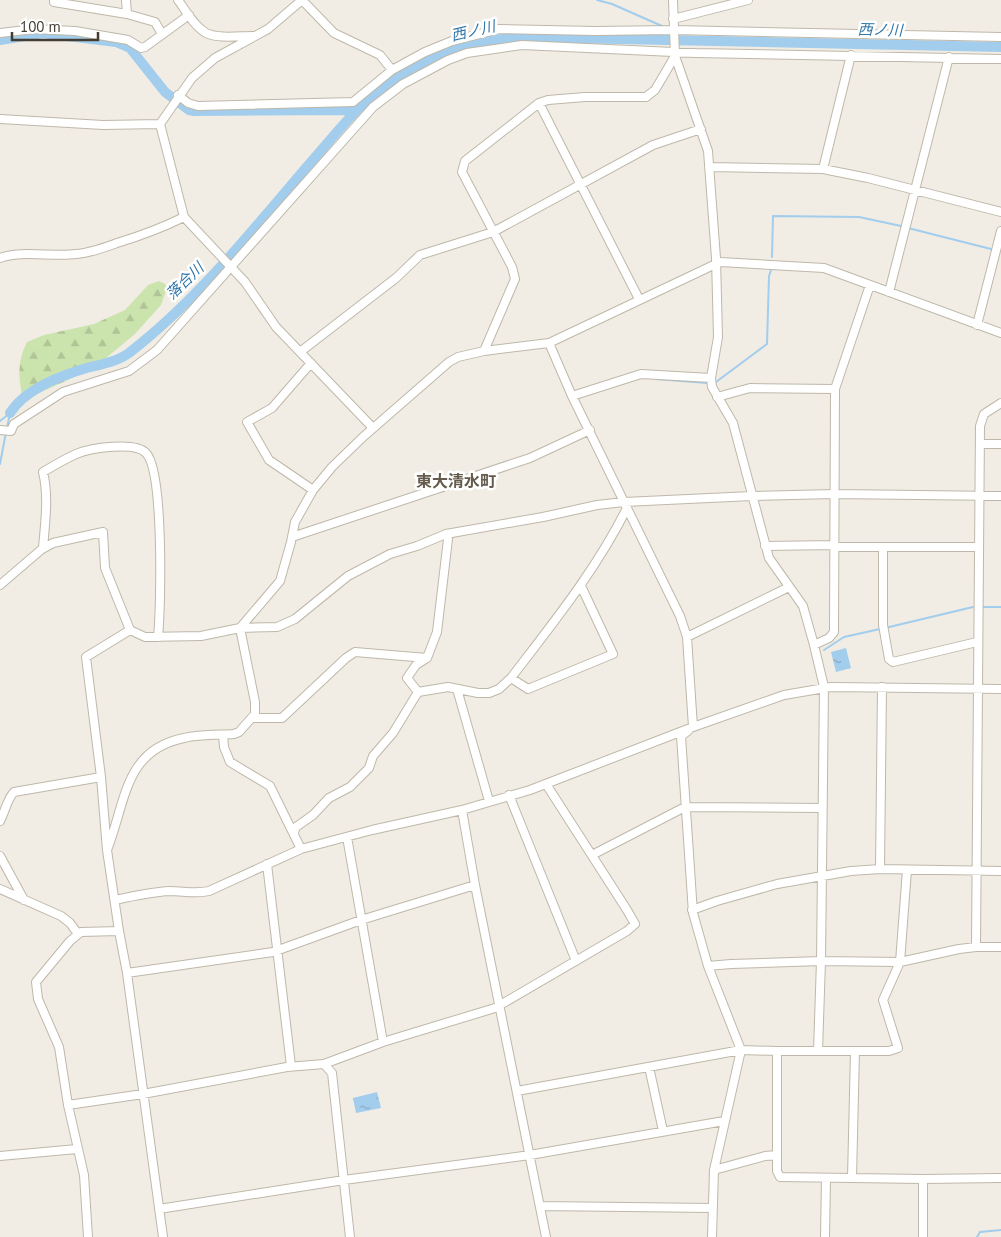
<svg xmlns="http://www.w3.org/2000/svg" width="1001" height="1237" viewBox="0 0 1001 1237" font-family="'PT Sans','Noto Sans JP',sans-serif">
	<defs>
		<pattern id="forest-firs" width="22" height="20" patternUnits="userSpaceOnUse" patternTransform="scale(1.25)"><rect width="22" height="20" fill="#cbe4ae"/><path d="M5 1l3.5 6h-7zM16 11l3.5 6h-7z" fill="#b0c496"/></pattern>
		<pattern id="water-ripples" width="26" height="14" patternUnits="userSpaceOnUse" patternTransform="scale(1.25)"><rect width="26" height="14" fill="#a2cded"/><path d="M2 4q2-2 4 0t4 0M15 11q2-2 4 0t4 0" fill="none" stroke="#86a8c1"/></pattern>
	</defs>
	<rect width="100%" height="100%" fill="#f1ede4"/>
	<path fill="url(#forest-firs)" d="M 159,281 L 165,284 L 167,288 L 161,305 L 135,334 L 100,363 L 70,379 L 39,393 L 22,394 C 18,376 18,359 27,342 L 44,335 L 94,324 L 125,310 L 148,285 Z"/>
	<path fill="url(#water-ripples)" d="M 846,648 L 851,668 L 836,672 L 831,652 Z
		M 377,1092 L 381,1108 L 356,1113 L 353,1098 Z"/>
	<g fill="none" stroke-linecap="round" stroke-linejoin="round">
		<path stroke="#a2cded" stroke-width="2" d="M 597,0 L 612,4 L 662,26
			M 908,228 L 991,249
			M 772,257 L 773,216 L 859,217 L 901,226
			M 656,379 L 707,383
			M 716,382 L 767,344 L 769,276 L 771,270
			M 0,421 L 10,413
			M 7,428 L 10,413
			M 0,464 L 6,432
			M 981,607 L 1001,607
			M 885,628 L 973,607
			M 824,650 L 844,637 L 880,629
			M 977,1237 L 980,1232 L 1001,1230"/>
		<path stroke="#a2cded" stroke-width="10" d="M 0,40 L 43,33 L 116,42 L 130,48 L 165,92 L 189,110 L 194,111 L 347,110 L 354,113
			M 10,413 C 26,388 62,375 90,367 C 103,364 118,361 129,353 C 199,299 254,228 311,162 C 327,144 342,125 359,108 C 409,64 454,41 522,37 L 1001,47"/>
		<g stroke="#bfb8aa" stroke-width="10">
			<path id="minor" d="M 54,0 L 54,2 L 127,14 L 155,22 L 162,34
				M 126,0 L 127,14
				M 178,0 C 186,11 194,26 206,33 C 219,39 239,36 253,36
				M 302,0 L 268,29 L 215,58 L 192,78 L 160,124 L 184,217 L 245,282 L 276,327 L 373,428
				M 302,0 L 334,33 L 380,55 L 392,70
				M 673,0 L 675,56 L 708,151 L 716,258 L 718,337 L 711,378 L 712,387 L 733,423 L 769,558 L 803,606 L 814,645 L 824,687 L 821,961 L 818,1051
				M 673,19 L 748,0
				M 0,33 L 34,29 L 75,31 L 128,40 L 141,48 L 145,47 L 189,15
				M 178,95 L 188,103 L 198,106 L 353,102 L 392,70 L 425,52 L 452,41 L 499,29 L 595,31 L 674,30 L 1001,37
				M 539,103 L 639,299
				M 0,119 L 103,125 L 160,124
				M 709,167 L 823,169 L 868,178 L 1001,212
				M 823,169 L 851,55
				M 0,258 C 19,250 54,257 76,254 C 90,253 103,248 117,243 C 140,236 162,228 184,217
				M 889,292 L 949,57
				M 977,325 L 1001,231
				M 549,343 L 572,396 L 680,616 L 687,637 L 693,727
				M 484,351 L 515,279 L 512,267 L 462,172 L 465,161 L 539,103 L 548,100 L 585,97 L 646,97 L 655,90 L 675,56
				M 300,352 L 396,278 L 420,255 L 493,232 L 653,145 L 701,129
				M 311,363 L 272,408 L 247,422 L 269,460 L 313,490
				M 572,396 L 641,374 L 711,378
				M 717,397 L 750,388 L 835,389
				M 0,430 L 11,431 L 14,424 L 63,392 L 129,371 L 157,350 L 373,107 L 403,84 L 448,60 L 467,53 L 522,45 L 695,53 L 1001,59
				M 980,444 L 1001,444
				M 292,537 L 530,458 L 590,430
				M 765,546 L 834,545
				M 834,547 L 978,547
				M 43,548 C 45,523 49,497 43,472 C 53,466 65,459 76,454 C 90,448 135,441 146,453 C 164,471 161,608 158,637
				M 883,548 L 883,625 L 889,659 L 893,662 L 977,642
				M 0,585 L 42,549 L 53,543 L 103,532 L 105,568 L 130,630 L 145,637 L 201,636 L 240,628 L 277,627 L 295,619 L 348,576 L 390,554 L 417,546 L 446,534 L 543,517 L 597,505 L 624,502 L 752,496 L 834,494 L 1001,496
				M 130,630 L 86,657 L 101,777 L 107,850 L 119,931 L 127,973 L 163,1237
				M 687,637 L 789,587
				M 814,645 L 829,638 L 834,632 L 835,389 L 870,285
				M 511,678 L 528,689 L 613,654 L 581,586
				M 457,689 L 489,801
				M 418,692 L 407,678 L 416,665 L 427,658 L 437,632 L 448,539 L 446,534
				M 252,718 L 282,718 L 346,658 L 355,652 L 427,658
				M 688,731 L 681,736 L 693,913 L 708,966 L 741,1050 L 714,1170 L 712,1237
				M 223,735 L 224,747 L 230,762 L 270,786 L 301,849
				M 509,795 L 576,961
				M 462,810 L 475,885 L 546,1237
				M 0,821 C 5,812 7,799 14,792 L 101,777
				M 294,832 L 296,827 L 313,815 L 329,798 L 350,787 L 369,768 L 373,756 L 393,733 L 418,692 L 448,687 L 478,693 L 489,693 L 499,689 L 511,678 C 553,623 596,570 627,508
				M 347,837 L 383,1042
				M 107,850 C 126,802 124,750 184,738 C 200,734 218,735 234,734 L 239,732 L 255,714 L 255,702 L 240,628 L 280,581 L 291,542 L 295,522 L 313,490 L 332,467 L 363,437 L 449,362 L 458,357 L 484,351 L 549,343 L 720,262 L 824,268 L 1001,333
				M 592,855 L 685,807 L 822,808
				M 0,856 L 24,900
				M 267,864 L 291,1066
				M 880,869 L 882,687
				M 0,889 L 61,916 L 70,923 L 78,934
				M 115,900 C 133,896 151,892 170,891 C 183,891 196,894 209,891 L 301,849 L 372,830 L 462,810 L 530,790 L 693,727 L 784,695 L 831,687 L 1001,689
				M 692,910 L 717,901 L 777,884 L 851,871 L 880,869 L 1001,871
				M 976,947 L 980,426 L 984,414 L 1001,403
				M 708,966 L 731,964 L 821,961 L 900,962 L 959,949 L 976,947 L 1001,947
				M 127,973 L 273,952 L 361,920 L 475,885
				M 777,1051 L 777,1171 L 780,1177 L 923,1179 L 1001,1178
				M 324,1064 L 332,1073 L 350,1237
				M 649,1067 L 663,1131
				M 517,1091 L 741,1050 L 777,1051 L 889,1051 L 898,1048 L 883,1000 L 900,962 L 907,870
				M 68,1105 L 143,1094 L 287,1067 L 324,1064 L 383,1042 L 495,1008 L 627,931 L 635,924 L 627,910 L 546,784
				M 0,1156 L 77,1149
				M 714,1170 L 765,1156 L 777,1155
				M 852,1178 L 855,1051
				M 540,1206 L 712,1208
				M 159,1209 L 344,1180 L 530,1155 L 724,1121
				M 88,1237 L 84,1175 L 68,1105 L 59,1047 L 38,999 L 36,982 L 70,941 L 81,932 L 119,931
				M 825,1237 L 826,1178
				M 923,1237 L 923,1179"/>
		</g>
		<use href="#minor" stroke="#fff" stroke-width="8"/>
	</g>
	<g text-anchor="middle" stroke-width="5" stroke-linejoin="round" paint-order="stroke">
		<g font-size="15" font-style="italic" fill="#3276aa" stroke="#fff">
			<text transform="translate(880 30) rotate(1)" y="5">西ノ川</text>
			<text transform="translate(473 31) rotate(-13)" y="5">西ノ川</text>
			<text transform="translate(185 281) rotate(-44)" y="5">落合川</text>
		</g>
		<g font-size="16" font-weight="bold" fill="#655b4c" stroke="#fff">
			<text x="456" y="487">東大清水町</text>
		</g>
	</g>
	<path d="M12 32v8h86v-8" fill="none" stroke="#433d34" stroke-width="2.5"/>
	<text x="20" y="32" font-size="15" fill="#433d34" stroke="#ffffff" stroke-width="4" paint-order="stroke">100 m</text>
</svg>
